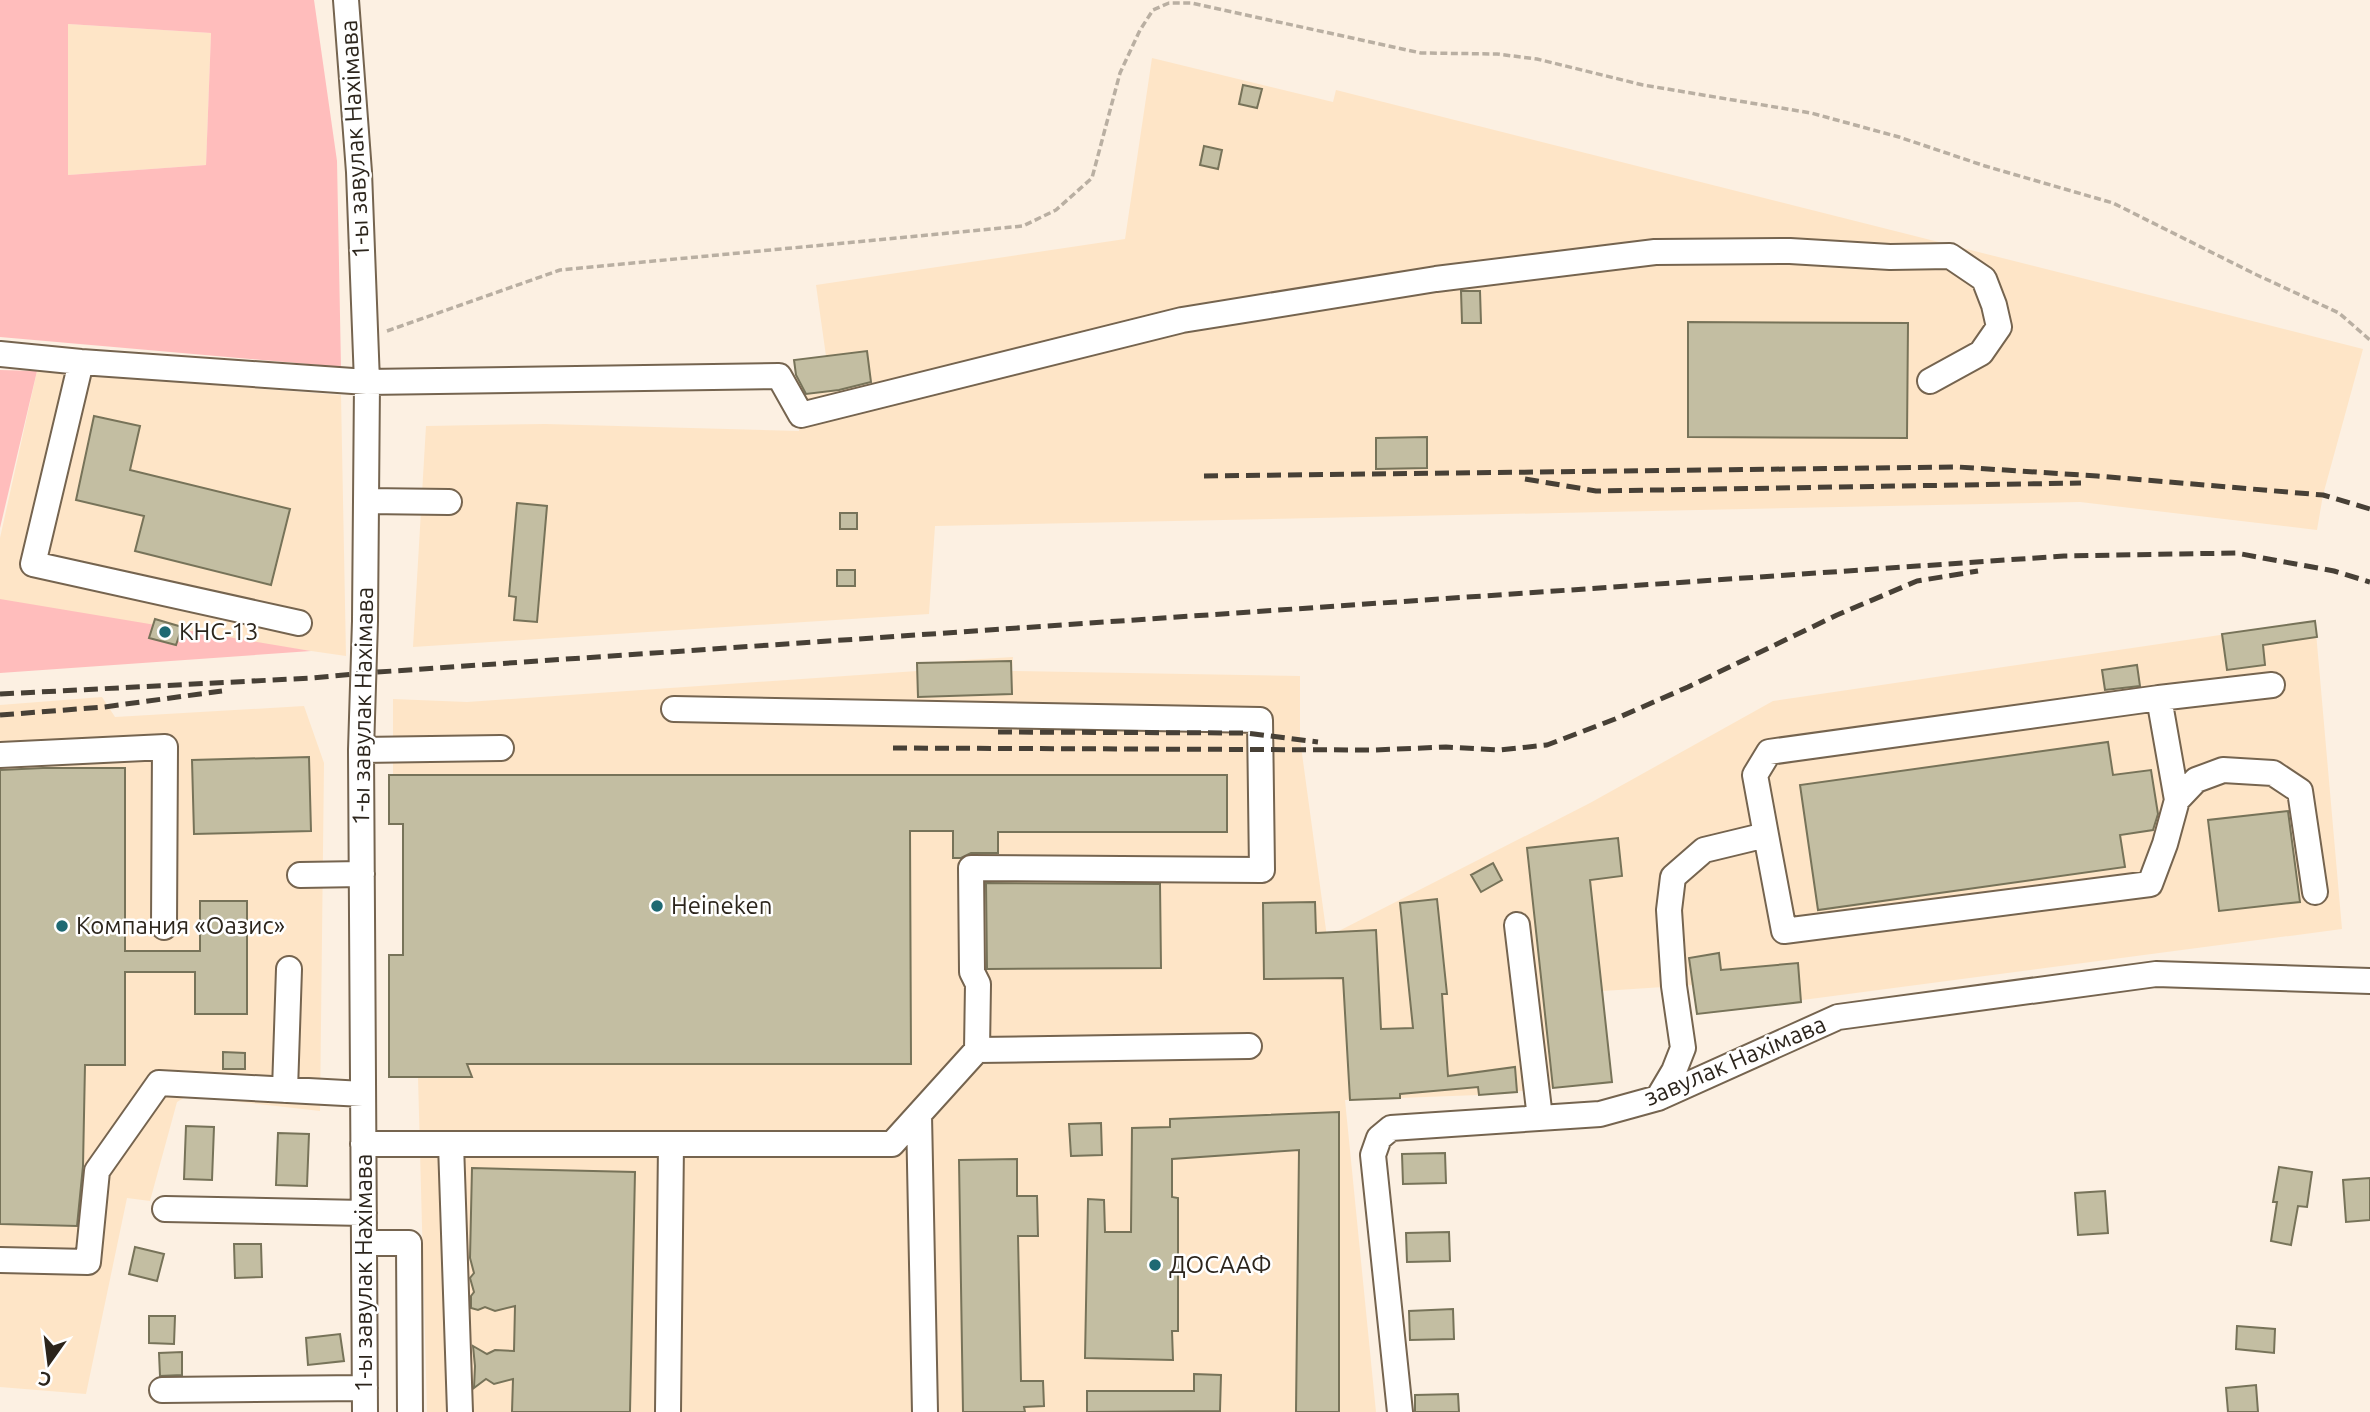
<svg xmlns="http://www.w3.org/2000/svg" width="2370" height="1412" viewBox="0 0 2370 1412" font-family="Ubuntu,sans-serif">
	<rect width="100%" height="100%" fill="#fcf0e2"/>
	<path fill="#fee5c7" d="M 68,24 L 211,33 L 206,165 L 68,175 Z
		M 1152,58 L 1333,102 L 1336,90 L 2363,349 L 2323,495 L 2317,530 L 2080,502 L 935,526 L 929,614 L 413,647 L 426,426 L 545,424 L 799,431 L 794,360 L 826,356 L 816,285 L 1125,239 Z
		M 37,371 L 341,395 L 346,656 L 0,606 L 0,538 Z
		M 2315,621 L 2342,929 L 1697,1014 L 1693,985 L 1603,991 L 1612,1082 L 1479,1095 L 1345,1100 L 1376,1412 L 427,1412 L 418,1077 L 389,1077 L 389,955 L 403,954 L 403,824 L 389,824 L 389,775 L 393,775 L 393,699 L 467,702 L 917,671 L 917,663 L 1013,657 L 1012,671 L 1300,676 L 1300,739 L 1327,937 L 1590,803 L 1773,701 Z
		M 102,697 L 115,717 L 304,706 L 324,763 L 320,1111 L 187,1096 L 177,1102 L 150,1201 L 127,1198 L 86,1394 L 0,1387 L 0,705 Z"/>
	<path fill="#ffbdbc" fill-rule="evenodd" d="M 0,0 L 314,0 L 337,161 L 341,367 L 0,337 ZM 68,24 L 211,33 L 206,165 L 68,175 Z
		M 0,370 L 37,371 L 0,528 Z
		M 0,599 L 311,651 L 0,673 Z"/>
	<path fill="#c3bea2" stroke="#777359" stroke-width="2" d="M 1243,85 L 1262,89 L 1257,108 L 1239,104 Z
		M 1204,146 L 1222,150 L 1218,169 L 1200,165 Z
		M 1461,291 L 1480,291 L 1481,323 L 1462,323 Z
		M 1688,322 L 1908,323 L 1907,438 L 1688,437 Z
		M 867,351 L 871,382 L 839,390 L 806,394 L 796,375 L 794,360 Z
		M 94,416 L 140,426 L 130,470 L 290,509 L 271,585 L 135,551 L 144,516 L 76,500 Z
		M 1427,437 L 1427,468 L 1376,469 L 1376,438 Z
		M 517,503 L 547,506 L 537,622 L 514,620 L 516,597 L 509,596 Z
		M 840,513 L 857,513 L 857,529 L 840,529 Z
		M 837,570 L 855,570 L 855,586 L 837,586 Z
		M 155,619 L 182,627 L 176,645 L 149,638 Z
		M 2315,621 L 2317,637 L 2263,645 L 2265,665 L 2227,670 L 2222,634 Z
		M 1011,661 L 1012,694 L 918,697 L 917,663 Z
		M 2137,665 L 2140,686 L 2105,690 L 2102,670 Z
		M 2108,742 L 2113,775 L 2151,770 L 2158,814 L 2153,830 L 2120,835 L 2125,867 L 1818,910 L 1800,785 Z
		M 309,757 L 311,831 L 194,834 L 192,760 Z
		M 43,768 L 125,768 L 125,951 L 200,951 L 200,901 L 247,901 L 247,1014 L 195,1014 L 195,972 L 125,972 L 125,1065 L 85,1065 L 83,1166 L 77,1226 L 0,1224 L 0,770 Z
		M 389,775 L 1227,775 L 1227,832 L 998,832 L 998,853 L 971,853 L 961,858 L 953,858 L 953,831 L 910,831 L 911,1064 L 467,1064 L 472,1077 L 389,1077 L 389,955 L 403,955 L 403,824 L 389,824 Z
		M 2288,811 L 2300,902 L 2219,911 L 2208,820 Z
		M 1618,838 L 1622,876 L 1590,880 L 1612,1082 L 1553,1088 L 1527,848 Z
		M 1493,863 L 1502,880 L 1481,892 L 1471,875 Z
		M 986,883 L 1160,884 L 1161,968 L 987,969 Z
		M 1437,899 L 1447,994 L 1442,994 L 1448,1076 L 1515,1067 L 1517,1092 L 1479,1095 L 1478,1087 L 1400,1094 L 1400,1098 L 1350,1100 L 1343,978 L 1264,979 L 1263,903 L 1315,902 L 1316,933 L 1376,930 L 1381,1029 L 1413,1028 L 1400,903 Z
		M 1719,953 L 1721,970 L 1798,963 L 1801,1002 L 1697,1014 L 1689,958 Z
		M 223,1052 L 245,1053 L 245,1069 L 223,1069 Z
		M 1339,1112 L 1339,1412 L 1296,1412 L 1299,1150 L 1172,1159 L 1172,1197 L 1178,1198 L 1178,1331 L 1172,1331 L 1173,1360 L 1085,1358 L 1088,1199 L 1104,1200 L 1105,1232 L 1131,1232 L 1132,1128 L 1170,1127 L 1170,1119 Z
		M 1101,1123 L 1102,1155 L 1071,1156 L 1069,1124 Z
		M 186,1126 L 214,1127 L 212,1180 L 184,1179 Z
		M 278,1133 L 309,1134 L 307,1186 L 276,1185 Z
		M 1445,1153 L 1446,1183 L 1403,1184 L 1402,1154 Z
		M 1017,1159 L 1017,1196 L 1037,1196 L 1038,1236 L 1018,1236 L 1021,1381 L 1043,1381 L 1044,1406 L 1024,1407 L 1025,1412 L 963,1412 L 959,1160 Z
		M 2279,1167 L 2312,1172 L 2307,1207 L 2298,1206 L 2291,1245 L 2271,1241 L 2277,1202 L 2273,1202 Z
		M 472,1168 L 635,1172 L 630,1412 L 512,1412 L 513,1379 L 494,1384 L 486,1379 L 474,1388 L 475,1366 L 473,1346 L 487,1354 L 495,1350 L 514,1351 L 515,1306 L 495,1311 L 485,1307 L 478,1310 L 471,1308 L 471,1296 L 474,1292 L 470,1278 L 474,1273 L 470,1258 Z
		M 2370,1178 L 2370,1220 L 2346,1222 L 2343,1180 Z
		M 2105,1191 L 2108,1233 L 2078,1235 L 2075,1193 Z
		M 1449,1232 L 1450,1261 L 1407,1262 L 1406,1233 Z
		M 234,1244 L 261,1244 L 262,1277 L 235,1278 Z
		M 135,1247 L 164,1254 L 157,1281 L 129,1274 Z
		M 1453,1309 L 1454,1339 L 1410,1340 L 1409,1311 Z
		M 149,1316 L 175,1316 L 174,1344 L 149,1343 Z
		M 2237,1326 L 2275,1329 L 2274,1353 L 2236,1349 Z
		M 340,1334 L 344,1361 L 308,1365 L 306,1338 Z
		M 182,1352 L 182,1375 L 160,1376 L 159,1353 Z
		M 1194,1374 L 1221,1375 L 1220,1411 L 1087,1412 L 1087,1391 L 1194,1391 Z
		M 2256,1385 L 2258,1412 L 2228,1412 L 2226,1388 Z
		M 1458,1394 L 1459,1412 L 1415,1412 L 1415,1395 Z"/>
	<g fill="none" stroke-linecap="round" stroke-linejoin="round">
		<g stroke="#75644f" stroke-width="28">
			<path id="minor" d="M 346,0 L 359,172 L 367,382 L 365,621 L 361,750 L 365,1412
				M 0,354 L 81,362 L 367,382 L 779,376 L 801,415 L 1182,320 L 1436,279 L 1655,252 L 1790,251 L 1890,257 L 1950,256 L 1984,279 L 1994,305 L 1999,327 L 1981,353 L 1930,381
				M 81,362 L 33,564 L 299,623
				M 366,501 L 449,502
				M 2159,698 L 2272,685
				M 674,709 L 1260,720 L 1262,870 L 971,868 L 972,972 L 978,984 L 977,1050
				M 361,750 L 501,748
				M 0,755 L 165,747 L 164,927
				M 1766,835 L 1755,775 L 1769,752 L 2159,698 L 2177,800
				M 300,875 L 362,874
				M 1517,925 L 1540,1118
				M 285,1090 L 289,969
				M 1658,1098 L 1674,1071 L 1683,1048 L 1674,986 L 1669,910 L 1673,877 L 1704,850 L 1766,835 L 1784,931 L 2150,884 L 2165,844 L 2177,800 L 2196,780 L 2223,770 L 2273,773 L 2300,791 L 2315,892
				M 919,1115 L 925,1412
				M 363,1144 L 892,1144 L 977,1050 L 1249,1046
				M 451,1144 L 460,1412
				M 165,1209 L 364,1213
				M 364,1243 L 409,1243 L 410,1412
				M 0,1260 L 88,1262 L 97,1171 L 159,1083 L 363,1094
				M 162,1390 L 365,1388
				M 668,1412 L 671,1144
				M 1400,1412 L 1373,1155 L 1379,1138 L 1391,1128 L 1600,1114 L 1658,1098 L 1838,1017 L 2156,974 L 2370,981"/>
		</g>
		<path stroke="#b9afa2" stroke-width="3.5" stroke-dasharray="7 3.5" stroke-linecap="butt" d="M 387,331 L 560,270 L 1023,226 L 1056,210 L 1092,178 L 1120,73 L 1140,30 L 1153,10 L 1169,3 L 1191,3 L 1421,53 L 1497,54 L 1537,59 L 1643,85 L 1811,113 L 1899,137 L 1985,166 L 2113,203 L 2257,275 L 2339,313 L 2370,340"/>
		<use href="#minor" stroke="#fff" stroke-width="24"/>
		<path stroke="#474036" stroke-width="5" stroke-dasharray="14 7" stroke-linecap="butt" d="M 1204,476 L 1958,467 L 2097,476 L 2323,495 L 2370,509
			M 1525,479 L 1596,491 L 2081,483
			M 0,694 L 312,678 L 364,673 L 2064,556 L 2236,553 L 2334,571 L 2370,582
			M 0,715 L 104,707 L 222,691
			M 998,732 L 1246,733 L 1318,742
			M 893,748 L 1374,750 L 1446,747 L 1499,750 L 1547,745 L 1615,719 L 1688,687 L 1837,615 L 1917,581 L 1978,571"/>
	</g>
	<g fill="#1e6972" stroke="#fff" stroke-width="2.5">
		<circle cx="165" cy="632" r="7"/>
		<circle cx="657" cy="906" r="7"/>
		<circle cx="62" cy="926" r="7"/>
		<circle cx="1155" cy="1265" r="7"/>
	</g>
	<g text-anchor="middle" stroke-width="5" stroke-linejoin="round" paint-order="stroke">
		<g font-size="24" fill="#2c251c" stroke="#fff">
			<text transform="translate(355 139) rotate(-93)" y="8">1-ы завулак Нахімава</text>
			<text transform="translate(363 706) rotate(-89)" y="8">1-ы завулак Нахімава</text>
			<text transform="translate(1735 1061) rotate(-23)" y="8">завулак Нахімава</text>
			<text transform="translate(364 1273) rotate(-90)" y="8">1-ы завулак Нахімава</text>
		</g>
		<g font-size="24" fill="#2c251c" stroke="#fff" text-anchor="start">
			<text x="179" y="640">КНС-13</text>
			<text x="671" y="914">Heineken</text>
			<text x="76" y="934">Компания «Оазис»</text>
			<text x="1169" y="1273">ДОСААФ</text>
		</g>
	</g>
	<g transform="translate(49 1363) rotate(194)" stroke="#ffffff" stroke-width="5" paint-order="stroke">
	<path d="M0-5L12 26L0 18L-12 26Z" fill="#2c251c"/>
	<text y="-10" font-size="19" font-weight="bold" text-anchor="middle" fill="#2c251c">С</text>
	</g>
</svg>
